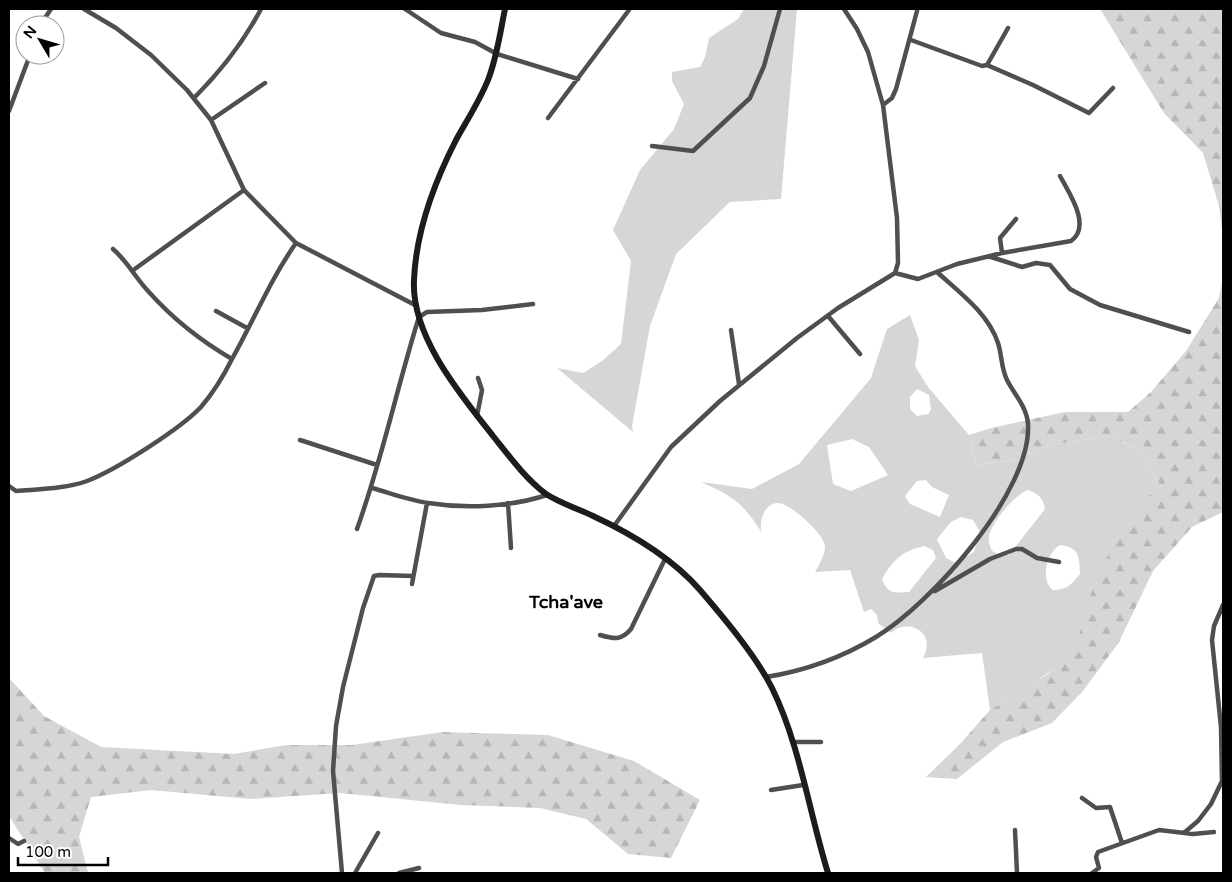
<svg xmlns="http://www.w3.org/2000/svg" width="1232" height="882" viewBox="0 0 1232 882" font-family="'Varela Round',sans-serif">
	<defs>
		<pattern id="forest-firs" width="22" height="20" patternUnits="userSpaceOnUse" patternTransform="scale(1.25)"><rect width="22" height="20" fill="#d6d6d6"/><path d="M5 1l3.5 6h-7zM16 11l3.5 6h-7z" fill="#b6b6b6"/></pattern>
	</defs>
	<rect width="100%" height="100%" fill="#fff"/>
	<path fill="#d6d6d6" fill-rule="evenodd" d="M 744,9 L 797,9 L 781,199 L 730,202 L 676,254 L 650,326 L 632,426 L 633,432 L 557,368 L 583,373 L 602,361 L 621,344 L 631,261 L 613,230 L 640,170 L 674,129 L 684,104 L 672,81 L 672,72 L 700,67 L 705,57 L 709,38 L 738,19 Z
		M 910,315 L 919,340 L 915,366 L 928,387 L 969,435 L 976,465 L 1015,460 L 1051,445 L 1109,436 L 1141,450 L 1159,483 C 1131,519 1109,550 1092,592 C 1086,607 1084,632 1077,643 C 1056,674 1020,691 990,710 L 982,653 L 923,658 C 938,630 905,618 891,633 L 878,623 L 877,615 L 871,609 L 864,612 L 850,570 L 815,572 C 819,565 825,555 825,546 C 824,534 790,503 778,503 C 764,503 758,523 762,533 C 743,503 733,496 701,482 L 752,489 L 799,464 L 871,378 L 887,329 ZM 917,389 L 929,395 L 931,410 L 928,414 L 917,416 L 910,409 L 910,397 ZM 852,439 L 869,447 L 888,475 L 851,491 L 833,484 L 827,445 ZM 926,480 L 932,487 L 949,495 L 940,517 L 910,504 L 905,496 L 917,481 ZM 1028,490 C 1038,494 1043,497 1045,509 L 1009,555 L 1000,555 L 992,551 C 990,546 988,542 989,536 C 992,522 1015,494 1028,490 ZM 961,517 L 973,520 L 980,532 L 974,552 L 956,563 L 946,558 L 937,539 L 951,522 ZM 1060,545 C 1080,548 1079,556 1080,574 C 1071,585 1067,590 1053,590 C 1040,580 1046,553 1060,545 ZM 924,546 L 933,550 L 936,558 L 909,592 C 895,593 887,594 882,579 C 894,559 901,552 924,546 Z"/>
	<path fill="url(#forest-firs)" d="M 1100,9 L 1223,9 L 1223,237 L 1219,206 L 1203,153 L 1164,113 Z
		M 1223,278 L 1223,512 L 1192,527 L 1153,571 L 1119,642 L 1083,691 L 1052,723 L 1003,742 L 957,779 L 926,777 L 960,744 L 990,710 L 1048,674 L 1077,642 L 1088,601 L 1103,564 L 1126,525 L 1159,483 L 1141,450 L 1109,436 L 1051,445 L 1015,460 L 976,465 L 969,435 L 991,428 L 1065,412 L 1128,412 L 1151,392 L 1186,351 L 1219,298 Z
		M 9,678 L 44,716 L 101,747 L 234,754 L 286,745 L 352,745 L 443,732 L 548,735 L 634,761 L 700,800 L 671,858 L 628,854 L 586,819 L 540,808 L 461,805 L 340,793 L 250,799 L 151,790 L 91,797 L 79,837 L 88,873 L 45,873 L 9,816 Z"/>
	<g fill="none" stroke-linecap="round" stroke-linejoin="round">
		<path stroke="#4f4f4f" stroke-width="4.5" d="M 84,9 L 116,28 L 151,55 L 187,90 L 211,120 L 244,190 L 296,243 L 415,305
			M 405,9 L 441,33 L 475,42 L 497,54 L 578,79
			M 40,25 L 51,9
			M 911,40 L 982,66 L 987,65 L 1008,28
			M 987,65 L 1033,85 L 1089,113 L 1113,88
			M 194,98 C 221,71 243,43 261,9
			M 883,105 L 892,98 L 896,89 L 917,11
			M 9,111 L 30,55
			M 548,118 L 629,10
			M 211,120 L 265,83
			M 652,146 L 693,151 L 750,98 L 764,66 L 780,9
			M 113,249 C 127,261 135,277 148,291 C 172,318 201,341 232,359
			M 1002,253 L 1000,238 L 1016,219
			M 991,257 L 1022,267 L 1036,263 L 1050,265 L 1070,289 L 1100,305 L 1189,332
			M 132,271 L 244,190
			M 895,273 L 918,279 L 957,264 L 1002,253 L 1071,241 C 1092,226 1069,193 1060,176
			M 216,311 L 247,328
			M 828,316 L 860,354
			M 731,330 L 739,384
			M 477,416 L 482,390 L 478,378
			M 300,440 L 377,465
			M 9,486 L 16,491 C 39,489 65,489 87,481 C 116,470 180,429 201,407 C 213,393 224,375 232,359 C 254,320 270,280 296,243
			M 372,488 C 390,493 409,500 428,503 C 466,509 510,507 547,495
			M 508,503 L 511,548
			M 614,526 L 671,447 L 720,401 L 797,338 L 838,308 L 895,273 L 898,263 L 897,218 L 883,105 L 868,52 L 857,29 L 844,9
			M 357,529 C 382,460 397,387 419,317 L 427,312 L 482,310 L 533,304
			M 412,584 L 427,503
			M 935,591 L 990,559 L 1016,549 L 1022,549 L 1037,558 L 1059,562
			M 600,635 C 614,639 621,641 631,629 L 665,559
			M 766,677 C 804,671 843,657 876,637 C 931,604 1032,491 1028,424 C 1027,407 1014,394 1007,380 C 1001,368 1002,355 998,343 C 988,313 959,292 937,272
			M 793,742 L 821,742
			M 771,790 L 803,785
			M 1082,798 L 1096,808 L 1110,807 L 1122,843
			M 1015,830 L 1017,873
			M 1185,832 L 1198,821 L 1211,804 L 1222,781 L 1221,727 L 1212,640 L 1214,626 L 1223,605
			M 9,838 L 18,844 L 24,841
			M 342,873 L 333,771 L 336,726 L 343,687 L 363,608 L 374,576 L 379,575 L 413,576
			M 355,873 L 378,833
			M 399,873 L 419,868
			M 1092,873 L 1099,868 L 1096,857 L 1098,852 L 1159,830 L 1193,834 L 1214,832"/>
		<path stroke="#1c1c1c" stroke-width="6" d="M 505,9 C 500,33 497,57 488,80 C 479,102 467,120 456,140 C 434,183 416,231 414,280 C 411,336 460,394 493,436 C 509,456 525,478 546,494 C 560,503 578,509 593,516 C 632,534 672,558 700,590 C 724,618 756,656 772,688 C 800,745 809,812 828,873"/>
	</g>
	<g text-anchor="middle" stroke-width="4" stroke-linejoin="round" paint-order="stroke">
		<g font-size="18" font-weight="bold" fill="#000" stroke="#fff">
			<text x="566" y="608">Tcha'ave</text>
		</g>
	</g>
	<rect width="1232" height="882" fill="none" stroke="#000000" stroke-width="20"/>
	<g transform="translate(40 40) rotate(308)"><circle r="24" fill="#ffffff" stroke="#999999"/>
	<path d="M0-4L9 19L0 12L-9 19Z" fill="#000000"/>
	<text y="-8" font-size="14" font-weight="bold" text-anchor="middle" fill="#000000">N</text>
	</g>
	<path d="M18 857v8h90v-8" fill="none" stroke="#000000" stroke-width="2.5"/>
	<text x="25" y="857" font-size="15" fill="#000000" stroke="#ffffff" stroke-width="4" paint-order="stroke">100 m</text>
</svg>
